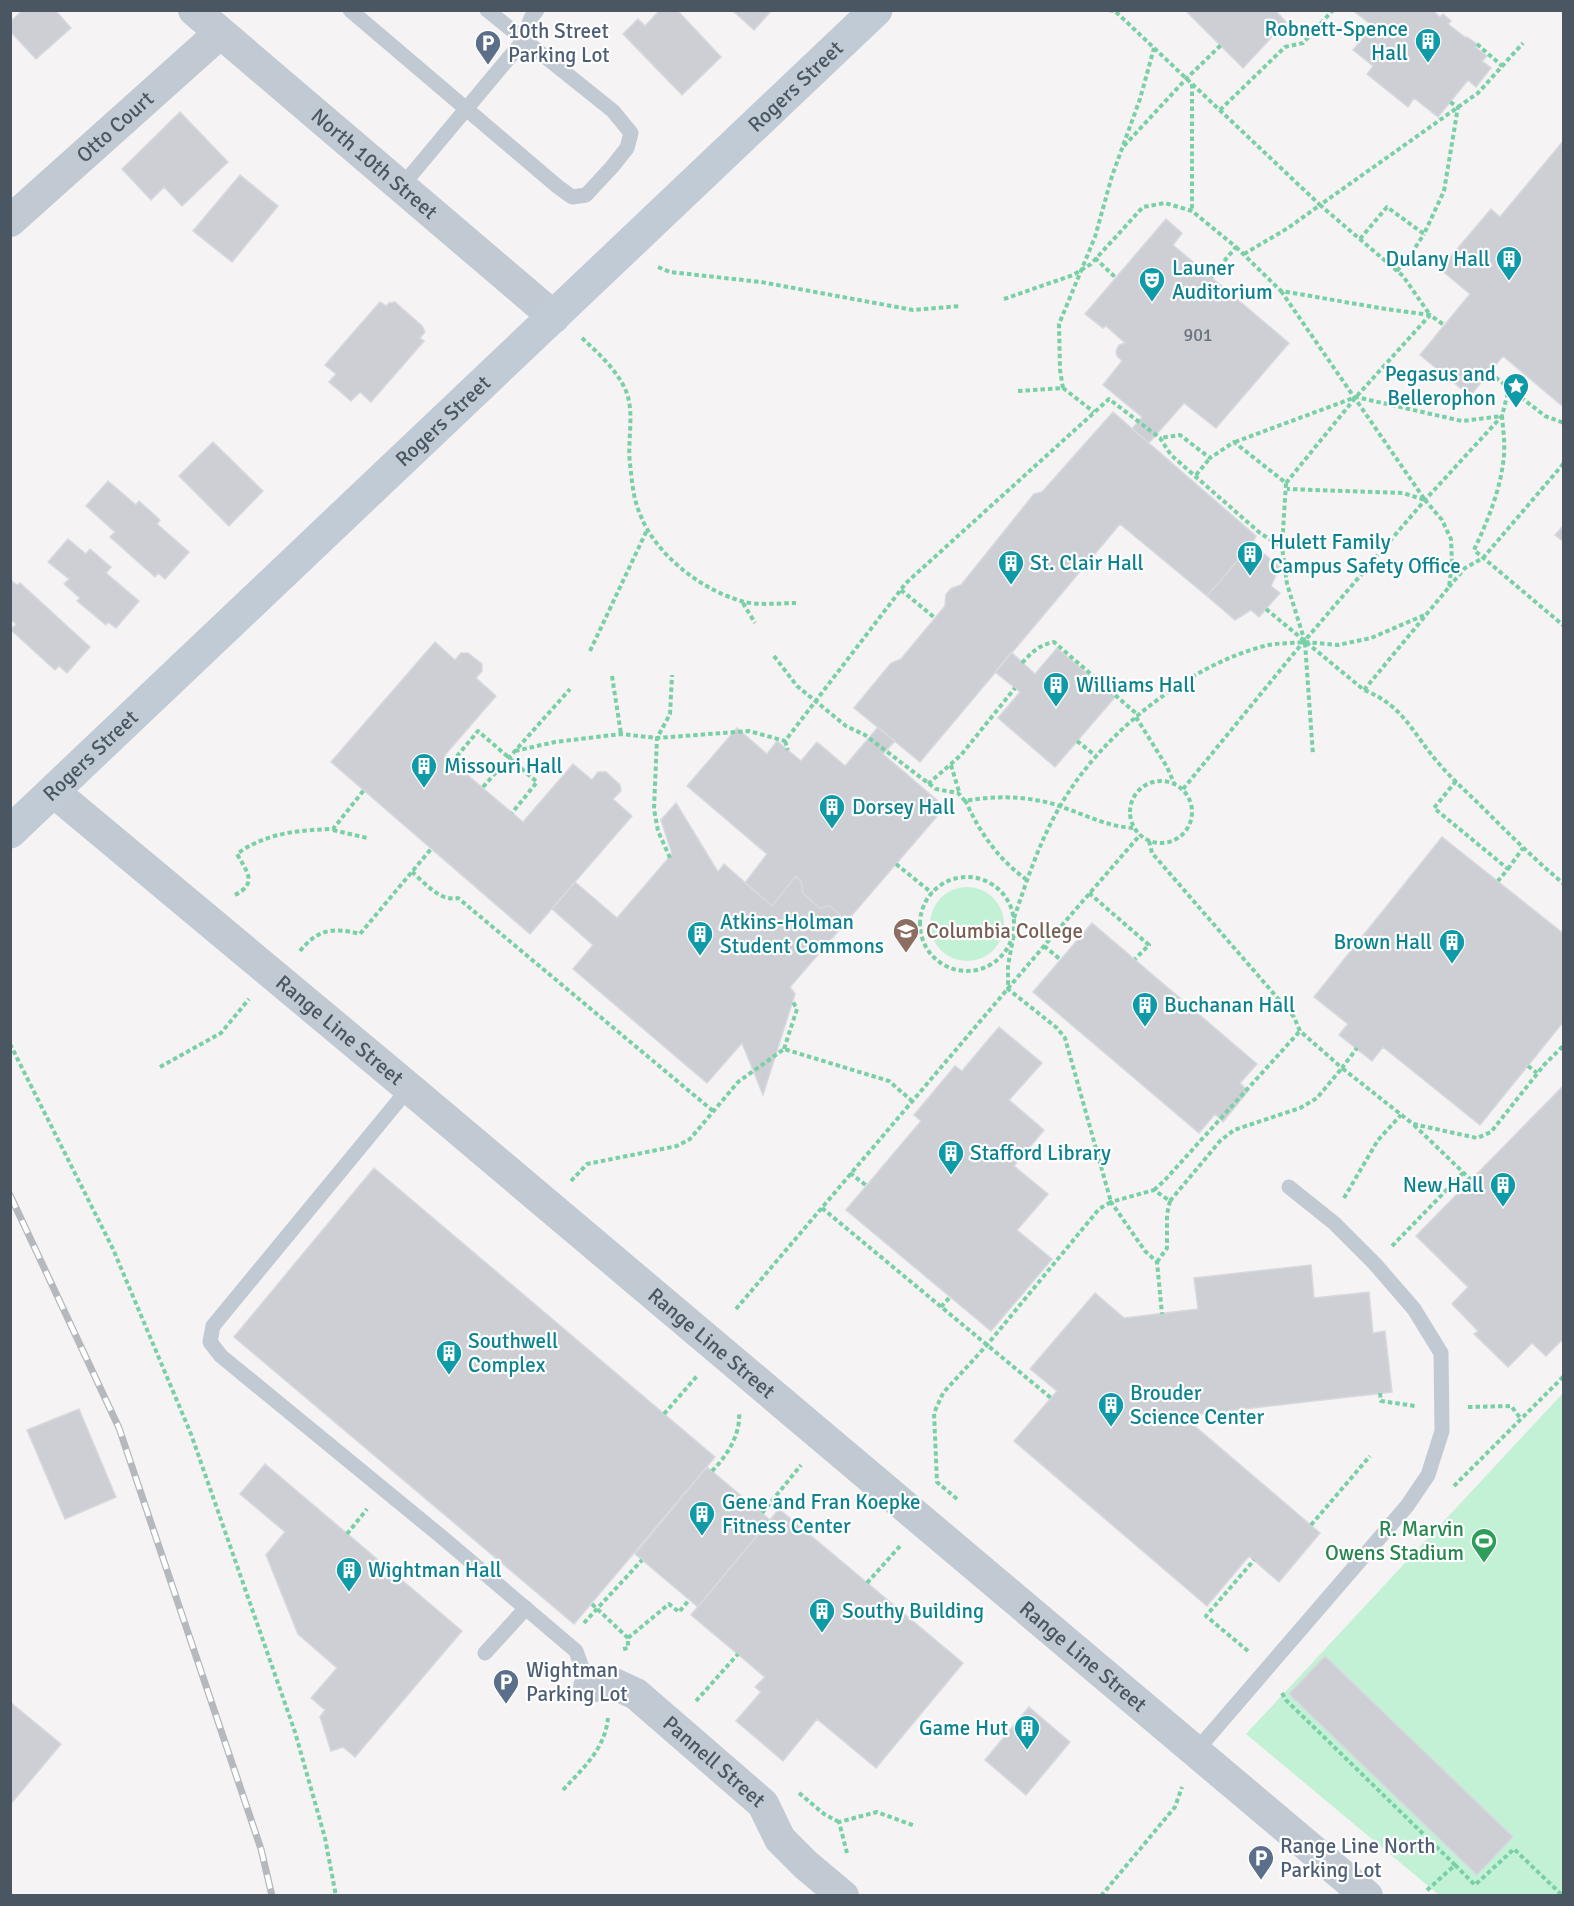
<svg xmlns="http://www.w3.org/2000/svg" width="1574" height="1906" viewBox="0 0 1574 1906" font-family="Signika,sans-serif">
	<rect width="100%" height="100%" fill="#f5f3f3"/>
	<path fill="#c3f1d5" d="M930 924a37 37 0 1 1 74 0a37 37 0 1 1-74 0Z
		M 1563,1393 L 1563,1895 L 1439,1895 L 1246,1734 Z"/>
	<path fill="#cdcfd5" stroke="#d7d9de" stroke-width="1.5" d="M 23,10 L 55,10 L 71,28 L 36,59 L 10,31 L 10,22 Z
		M 660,10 L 677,10 L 721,57 L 682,95 L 623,34 L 638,19 L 645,26 Z
		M 732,10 L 772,10 L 754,30 Z
		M 1185,10 L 1275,10 L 1286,22 L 1243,68 Z
		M 1356,10 L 1432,10 L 1440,17 L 1443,14 L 1451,21 L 1448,24 L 1466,38 L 1467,37 L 1477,44 L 1475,47 L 1487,56 L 1482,61 L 1491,68 L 1476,87 L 1468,80 L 1438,117 L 1414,98 L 1408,107 L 1367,74 L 1373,66 L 1353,50 L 1373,26 L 1355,12 Z
		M 180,112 L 228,162 L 182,206 L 164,187 L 151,200 L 122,169 Z
		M 1564,140 L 1564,402 L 1561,405 L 1503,356 L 1470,396 L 1420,355 L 1470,294 L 1440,269 L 1491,209 L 1500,217 Z
		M 240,175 L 278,206 L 232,262 L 193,231 Z
		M 1166,219 L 1182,233 L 1173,245 L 1289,343 L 1216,428 L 1184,403 L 1149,443 L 1132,429 L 1142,417 L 1103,385 L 1122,361 L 1117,356 L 1116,351 L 1119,345 L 1125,343 L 1106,326 L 1103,328 L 1085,314 Z
		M 380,302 L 386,306 L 389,303 L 395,302 L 422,326 L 425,332 L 420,338 L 424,341 L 371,402 L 360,392 L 351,401 L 329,382 L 336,374 L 325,365 Z
		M 1113,412 L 1256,536 L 1252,544 L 1207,596 L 1120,524 L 920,762 L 854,708 L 891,663 L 901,659 L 945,606 L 946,594 L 952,588 L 961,585 L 1034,494 L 1042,492 Z
		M 213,442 L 263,491 L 229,526 L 179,476 Z
		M 108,481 L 136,505 L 139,501 L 160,520 L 157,524 L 189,552 L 165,579 L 158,573 L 155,577 L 110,537 L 115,532 L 86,506 Z
		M 1564,525 L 1564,542 L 1555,535 Z
		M 68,539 L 86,554 L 90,549 L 111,567 L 106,573 L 139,601 L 116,628 L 108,622 L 106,625 L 77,601 L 80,598 L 64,584 L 69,579 L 48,562 Z
		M 1252,544 L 1280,567 L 1271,586 L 1280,593 L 1259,617 L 1251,610 L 1235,620 L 1207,596 Z
		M 10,580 L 17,585 L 20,583 L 90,647 L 67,673 L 59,666 L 55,670 L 11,630 L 16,624 L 10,619 Z
		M 435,642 L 455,660 L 461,653 L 468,653 L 482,664 L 482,671 L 476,678 L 496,696 L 445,755 L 452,762 L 523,822 L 573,764 L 592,780 L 598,772 L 606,772 L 620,785 L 621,791 L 613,799 L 632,816 L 530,934 L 331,762 Z
		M 1057,648 L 1115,697 L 1055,767 L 998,718 L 1020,692 L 995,672 L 1011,652 L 1035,674 Z
		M 878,727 L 895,741 L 883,754 L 945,807 L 847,921 L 830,906 L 819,908 L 803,893 L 801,881 L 796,876 L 772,906 L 745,883 L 767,854 L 687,786 L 737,728 L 767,754 L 777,741 L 801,761 L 817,742 L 845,766 Z
		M 676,803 L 718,872 L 724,864 L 772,906 L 796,876 L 801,881 L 803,893 L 819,908 L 830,906 L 847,921 L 790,987 L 795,994 L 763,1095 L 742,1043 L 707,1083 L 573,969 L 593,945 L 552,909 L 575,882 L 617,918 L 672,854 L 661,820 Z
		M 1442,837 L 1564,934 L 1564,1021 L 1480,1125 L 1383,1047 L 1372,1061 L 1339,1035 L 1348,1024 L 1314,997 Z
		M 1092,923 L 1257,1064 L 1240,1083 L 1248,1091 L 1223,1122 L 1215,1114 L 1199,1133 L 1033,992 Z
		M 999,1027 L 1042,1063 L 1009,1100 L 1044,1130 L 1014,1166 L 1048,1194 L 1017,1230 L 1052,1259 L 991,1331 L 846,1210 L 921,1121 L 914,1115 L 955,1066 L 962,1071 Z
		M 1564,1085 L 1564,1338 L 1546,1356 L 1532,1343 L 1508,1367 L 1474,1334 L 1478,1331 L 1452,1304 L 1468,1287 L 1416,1236 Z
		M 374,1168 L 715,1457 L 574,1624 L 234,1337 Z
		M 1311,1265 L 1314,1298 L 1369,1292 L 1373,1333 L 1385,1331 L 1392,1392 L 1183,1416 L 1320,1533 L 1279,1582 L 1249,1556 L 1207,1606 L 1014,1441 L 1057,1391 L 1030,1369 L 1095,1293 L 1124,1318 L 1198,1309 L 1194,1278 Z
		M 79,1409 L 116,1497 L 65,1519 L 27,1430 Z
		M 265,1464 L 462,1631 L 355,1757 L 343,1747 L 331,1751 L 320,1717 L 325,1710 L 311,1698 L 337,1668 L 298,1634 L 266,1555 L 285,1532 L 240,1494 Z
		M 707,1467 L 770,1520 L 698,1607 L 635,1554 Z
		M 779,1509 L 963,1663 L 876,1768 L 817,1719 L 783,1761 L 736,1721 L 761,1692 L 755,1687 L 765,1677 L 691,1615 Z
		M 1325,1656 L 1513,1837 L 1477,1875 L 1289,1694 Z
		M 10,1702 L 61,1744 L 10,1805 Z
		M 1029,1707 L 1070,1742 L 1026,1795 L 985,1760 Z"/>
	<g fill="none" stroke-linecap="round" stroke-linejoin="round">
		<path stroke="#7ad0a6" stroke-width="4" stroke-dasharray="4.5 3" stroke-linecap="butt" d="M 1109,10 L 1115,11 L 1320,205 L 1478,93 L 1523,43
			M 1477,44 L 1502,66
			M 1192,84 L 1192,211
			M 1220,110 L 1285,47 L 1303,43 L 1333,10
			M 1124,146 L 1186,79 L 1221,45
			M 1360,239 L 1387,207 L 1424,234 L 1444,191 L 1458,107 L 1450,102
			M 1236,247 L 1281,291 L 1386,309 L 1430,315
			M 1244,254 L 1288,228 L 1320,205 L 1403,276 L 1430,315
			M 1095,258 L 1116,278
			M 658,267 L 670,272 L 761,282 L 913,310 L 960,306
			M 1397,271 L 1411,254 L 1424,234
			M 1281,291 L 1425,500 L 1403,493 L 1287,489
			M 1004,299 L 1073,275 L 1091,264 L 1143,207 L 1165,203 L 1192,211 L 1236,247 L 1211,277
			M 582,338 C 599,354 617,370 626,391 C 635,414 627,440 630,464 C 632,481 633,498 640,514 C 655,554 700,589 741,601 C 757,606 779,603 796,603
			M 1063,388 L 1060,370 L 1059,324 L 1095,237 L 1112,176 L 1140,99 L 1154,48
			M 1509,388 L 1545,416 L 1564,423
			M 1018,391 L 1063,388 L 1094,412
			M 1235,442 L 1356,397 L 1462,421 L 1502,416 C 1503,429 1505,442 1504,455 C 1501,489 1488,520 1474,550 L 1564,626
			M 1196,475 L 1210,458
			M 1286,483 L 1356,397 L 1430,315 L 1444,325
			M 1449,587 L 1465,568 L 1483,558 L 1564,463
			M 901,590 L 935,618
			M 743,603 L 755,623
			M 1266,609 L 1364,690 C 1405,706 1413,735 1441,766 C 1454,781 1469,794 1483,808 C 1509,834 1535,860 1564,884
			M 1305,642 L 1338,645 L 1371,638 L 1427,614
			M 1305,643 L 1313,755
			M 590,651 L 647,530
			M 774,656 L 797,686 L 846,726 L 865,735 L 936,789 L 958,793 L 965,801 C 995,795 1033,796 1062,807 C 1086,815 1108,827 1134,828
			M 1022,663 C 1032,652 1039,645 1054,642 L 1138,715
			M 612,676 L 621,734
			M 1364,690 L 1449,587 L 1452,563 L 1451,539 L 1442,520 L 1425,500
			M 1136,717 L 1167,767 L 1174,783
			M 785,741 L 788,750
			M 1077,741 L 1096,756
			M 515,751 L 555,742 L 621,734 L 657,738 L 749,731 L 785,741 L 906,583 L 1109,399 L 1160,438 L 1171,455 L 1260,533 L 1282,547
			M 452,762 L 478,731 L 537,782 L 512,813
			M 951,765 L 960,795
			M1130 812a31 31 0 1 1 62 0a31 31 0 1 1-62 0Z
			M 1456,781 L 1434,808 L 1508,869 L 1498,881
			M 928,784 L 961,755 L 1015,688
			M 483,787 L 570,689
			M 1183,789 L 1295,652 L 1425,500 L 1502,416 L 1509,388 L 1490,373
			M 965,800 C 980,833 998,859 1027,880
			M 333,830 L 367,838
			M 1149,841 L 1152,853 L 1294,1017 L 1300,1031 L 1342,1068 L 1357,1048
			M 670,858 L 658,831 L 654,809 L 657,738 L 670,714 L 672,675
			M 896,864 L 932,893
			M 1508,869 L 1523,848
			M 412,872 C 425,883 440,902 458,898 L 713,1111
			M920 924a47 47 0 1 1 94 0a47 47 0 1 1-94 0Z
			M 1089,893 L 1149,945 L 1135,959
			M 235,895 C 258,883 247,872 237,854 C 265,833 299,830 333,829 L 364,790
			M 1014,918 C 1027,880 1039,843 1059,808 C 1099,736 1187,665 1268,645 C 1280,643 1293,643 1305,642 L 1287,584 L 1282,547 L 1286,483 L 1234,442 L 1210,458 L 1180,435 L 1160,438
			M 1044,946 L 1061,960
			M 300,951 C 318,929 333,927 360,934 L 431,849
			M 10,1044 L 113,1249 L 191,1434 L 295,1732 L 325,1838 L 336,1896
			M 784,1049 L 797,1009 L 793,1002
			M 1528,1066 L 1537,1073
			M 160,1067 L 221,1033 L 249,999
			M 1414,1125 L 1471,1180
			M 850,1173 L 867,1186
			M 571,1181 L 587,1164 L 677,1146 L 690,1139 L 738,1082 L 784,1049 L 889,1081 L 912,1101
			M 1154,1190 L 1164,1181 L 1300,1031
			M 1344,1198 L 1378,1140 L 1401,1115
			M 1170,1201 L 1220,1141 L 1234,1130 L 1300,1108 L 1317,1098 L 1342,1068 L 1413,1124 L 1477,1138 L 1491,1132 L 1544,1065 L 1564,1045
			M 822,1208 L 1051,1398
			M 1392,1246 L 1464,1172
			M 1157,1262 L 1167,1248 L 1167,1214 L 1170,1201 L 1154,1190 L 1111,1202 L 1145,1251 L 1157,1262 L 1162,1314
			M 941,1307 L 950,1297
			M 736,1309 L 1044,946 L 1140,835
			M 1380,1393 L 1381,1401 L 1415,1406
			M 1468,1407 L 1511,1406 L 1521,1419
			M 664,1414 L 697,1376
			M 712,1471 C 727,1456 741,1434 739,1412
			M 1454,1486 L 1564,1376
			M 957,1499 L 937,1482 L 934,1413 L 943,1393 L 987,1345 L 1099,1209 L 1111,1202 L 1065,1038 L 1057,1028 L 1008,989 L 1008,965 L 1014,934
			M 762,1513 L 801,1465
			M 1311,1525 L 1370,1456
			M 347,1534 L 367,1509
			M 867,1583 L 900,1546
			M 592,1604 L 628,1638 L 628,1648 L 623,1649
			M 584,1623 L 642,1560
			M 628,1638 L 669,1604 L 679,1612 L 689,1600
			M 1248,1651 L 1206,1616 L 1254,1560
			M 1282,1693 L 1286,1700 L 1455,1865 L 1426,1891
			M 696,1701 L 738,1654
			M 563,1790 C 583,1768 605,1749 608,1718
			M 799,1793 L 824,1814 L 839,1822
			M 847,1853 L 839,1822 L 877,1812 L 915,1826
			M 1455,1865 L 1475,1885 L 1514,1849 L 1563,1896
			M 1101,1896 L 1175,1807 L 1182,1787"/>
		<path stroke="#c1cad2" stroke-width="15" d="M 350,10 L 557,186 L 572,197 L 586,195 L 612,167 L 627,148 L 631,133 L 613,111 L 487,10
			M 401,187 L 523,41 L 531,18 L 537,10
			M 409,1088 L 213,1326 L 210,1342 L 221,1356 L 443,1538 L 576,1651 L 589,1687
			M 485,1653 L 526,1608
			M 1196,1751 L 1407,1506 L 1428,1475 L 1442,1431 L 1441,1353 L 1414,1309 L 1375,1264 L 1334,1223 L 1289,1187"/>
		<g stroke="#c1cad2" stroke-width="32">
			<path id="s1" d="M 194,10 L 554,317"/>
			<path id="s2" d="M 10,221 L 220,33"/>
			<path id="s3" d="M 54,792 L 409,1088 L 1367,1896"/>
			<path id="s4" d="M 589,1687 L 612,1683 L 636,1694 L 763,1804 L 780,1839 L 806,1865 L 843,1896"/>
		</g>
		<path stroke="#c1cbd6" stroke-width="33" id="s5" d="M 10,832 L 876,10"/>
		<g stroke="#b5b8bd" stroke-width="7">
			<path id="rail" d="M 10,1195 L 119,1428 L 261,1849 L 272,1896"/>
		</g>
		<use href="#rail" stroke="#fff" stroke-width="4.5" stroke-dasharray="14" stroke-linecap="butt"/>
	</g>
	<defs>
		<g id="building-pin" transform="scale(1.35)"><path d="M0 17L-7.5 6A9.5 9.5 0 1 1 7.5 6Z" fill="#0f9aa8" stroke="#fff"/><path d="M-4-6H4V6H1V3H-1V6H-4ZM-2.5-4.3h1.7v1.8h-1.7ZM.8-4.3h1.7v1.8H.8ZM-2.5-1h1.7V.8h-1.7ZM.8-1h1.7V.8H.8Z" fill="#fff"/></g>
		<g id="parking-pin" transform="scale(1.35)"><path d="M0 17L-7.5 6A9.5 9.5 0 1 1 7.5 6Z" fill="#5c6f8a" stroke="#fff"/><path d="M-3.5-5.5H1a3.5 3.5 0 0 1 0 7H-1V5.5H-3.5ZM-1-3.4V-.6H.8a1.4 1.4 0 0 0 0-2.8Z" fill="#fff"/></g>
		<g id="theatre-pin" transform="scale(1.35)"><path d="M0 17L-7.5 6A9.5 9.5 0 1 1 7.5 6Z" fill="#0f9aa8" stroke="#fff"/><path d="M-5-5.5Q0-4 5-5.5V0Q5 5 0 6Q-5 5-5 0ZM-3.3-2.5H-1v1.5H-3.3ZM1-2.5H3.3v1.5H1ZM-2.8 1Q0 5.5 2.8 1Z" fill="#fff"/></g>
		<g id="sight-pin" transform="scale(1.35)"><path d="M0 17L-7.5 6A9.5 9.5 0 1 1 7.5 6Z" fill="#0f9aa8" stroke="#fff"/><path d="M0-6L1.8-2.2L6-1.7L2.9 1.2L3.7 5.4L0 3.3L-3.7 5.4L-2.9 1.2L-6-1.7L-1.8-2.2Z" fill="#fff"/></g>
		<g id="university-pin" transform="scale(1.35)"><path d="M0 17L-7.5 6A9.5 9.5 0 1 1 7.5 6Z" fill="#8d6e63" stroke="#fff"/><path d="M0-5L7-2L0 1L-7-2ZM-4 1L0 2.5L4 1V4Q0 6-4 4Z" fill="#fff"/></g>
		<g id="stadium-pin" transform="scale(1.35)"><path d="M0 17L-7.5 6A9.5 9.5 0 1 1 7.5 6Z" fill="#2e9e5b" stroke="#fff"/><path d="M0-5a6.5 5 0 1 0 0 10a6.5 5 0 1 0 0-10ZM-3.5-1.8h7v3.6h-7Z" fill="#fff"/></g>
	</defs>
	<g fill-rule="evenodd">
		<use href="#building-pin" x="1428" y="41"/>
		<use href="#parking-pin" x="488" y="43"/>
		<use href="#building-pin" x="1509" y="259"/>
		<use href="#theatre-pin" x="1152" y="280"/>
		<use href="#sight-pin" x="1516" y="386"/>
		<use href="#building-pin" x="1250" y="554"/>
		<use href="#building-pin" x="1011" y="563"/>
		<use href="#building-pin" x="1056" y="685"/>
		<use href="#building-pin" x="424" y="766"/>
		<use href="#building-pin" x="832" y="807"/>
		<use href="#university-pin" x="906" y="931"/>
		<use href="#building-pin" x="700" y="934"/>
		<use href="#building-pin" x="1452" y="942"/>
		<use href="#building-pin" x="1145" y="1005"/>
		<use href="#building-pin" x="951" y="1153"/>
		<use href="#building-pin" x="1503" y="1185"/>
		<use href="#building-pin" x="449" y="1353"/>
		<use href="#building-pin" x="1111" y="1405"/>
		<use href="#building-pin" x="702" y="1514"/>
		<use href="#stadium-pin" x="1484" y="1541"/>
		<use href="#building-pin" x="349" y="1570"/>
		<use href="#building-pin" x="822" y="1611"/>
		<use href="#parking-pin" x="506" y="1682"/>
		<use href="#building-pin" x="1027" y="1728"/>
		<use href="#parking-pin" x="1261" y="1858"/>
	</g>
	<g text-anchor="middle" stroke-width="4.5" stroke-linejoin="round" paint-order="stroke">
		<g font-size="18" fill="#6b747e">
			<text x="1198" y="341">901</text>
		</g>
		<g font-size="21" fill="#0d838f" stroke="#fff" text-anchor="start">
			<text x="1408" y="36" text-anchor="end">Robnett-Spence<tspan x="1408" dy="24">Hall</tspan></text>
			<text x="1490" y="266" text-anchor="end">Dulany Hall</text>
			<text x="1172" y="275">Launer<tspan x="1172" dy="24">Auditorium</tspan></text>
			<text x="1496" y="381" text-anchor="end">Pegasus and<tspan x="1496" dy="24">Bellerophon</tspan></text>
			<text x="1270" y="549">Hulett Family<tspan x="1270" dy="24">Campus Safety Office</tspan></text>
			<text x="1030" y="570">St. Clair Hall</text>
			<text x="1076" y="692">Williams Hall</text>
			<text x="444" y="773">Missouri Hall</text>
			<text x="852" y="814">Dorsey Hall</text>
			<text x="720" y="929">Atkins-Holman<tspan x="720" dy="24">Student Commons</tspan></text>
			<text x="1432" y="949" text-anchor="end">Brown Hall</text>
			<text x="1164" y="1012">Buchanan Hall</text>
			<text x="970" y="1160">Stafford Library</text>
			<text x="1484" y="1192" text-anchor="end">New Hall</text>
			<text x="468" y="1348">Southwell<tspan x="468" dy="24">Complex</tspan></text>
			<text x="1130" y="1400">Brouder<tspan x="1130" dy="24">Science Center</tspan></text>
			<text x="722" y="1509">Gene and Fran Koepke<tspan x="722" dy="24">Fitness Center</tspan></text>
			<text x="368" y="1577">Wightman Hall</text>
			<text x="842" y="1618">Southy Building</text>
			<text x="1008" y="1735" text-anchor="end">Game Hut</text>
		</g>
		<g font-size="21" fill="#4e5e75" stroke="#fff" text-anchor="start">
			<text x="508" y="38">10th Street<tspan x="508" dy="24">Parking Lot</tspan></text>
			<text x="526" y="1677">Wightman<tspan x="526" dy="24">Parking Lot</tspan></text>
			<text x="1280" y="1853">Range Line North<tspan x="1280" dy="24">Parking Lot</tspan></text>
		</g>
		<g font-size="21" fill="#4a5661" stroke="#fff">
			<text dy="7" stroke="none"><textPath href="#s5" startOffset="1083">Rogers Street</textPath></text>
			<text dy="7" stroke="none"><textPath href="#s2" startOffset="141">Otto Court</textPath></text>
			<text dy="7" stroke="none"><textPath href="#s1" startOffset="237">North 10th Street</textPath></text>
			<text dy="7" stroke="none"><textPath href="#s5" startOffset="597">Rogers Street</textPath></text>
			<text dy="7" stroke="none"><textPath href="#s5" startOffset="111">Rogers Street</textPath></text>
			<text dy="7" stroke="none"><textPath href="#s3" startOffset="372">Range Line Street</textPath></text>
			<text dy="7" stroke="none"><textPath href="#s3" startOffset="858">Range Line Street</textPath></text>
			<text dy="7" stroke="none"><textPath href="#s3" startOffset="1344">Range Line Street</textPath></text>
			<text dy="7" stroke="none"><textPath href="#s4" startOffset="153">Pannell Street</textPath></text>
		</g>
		<g font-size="21" fill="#785e54" stroke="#fff" text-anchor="start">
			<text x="926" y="938">Columbia College</text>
		</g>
		<g font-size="21" fill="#27864d" stroke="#fff" text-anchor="end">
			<text x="1464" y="1536">R. Marvin<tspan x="1464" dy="24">Owens Stadium</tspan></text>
		</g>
	</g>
	<rect width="1574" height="1906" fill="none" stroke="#4a5661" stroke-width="24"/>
</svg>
